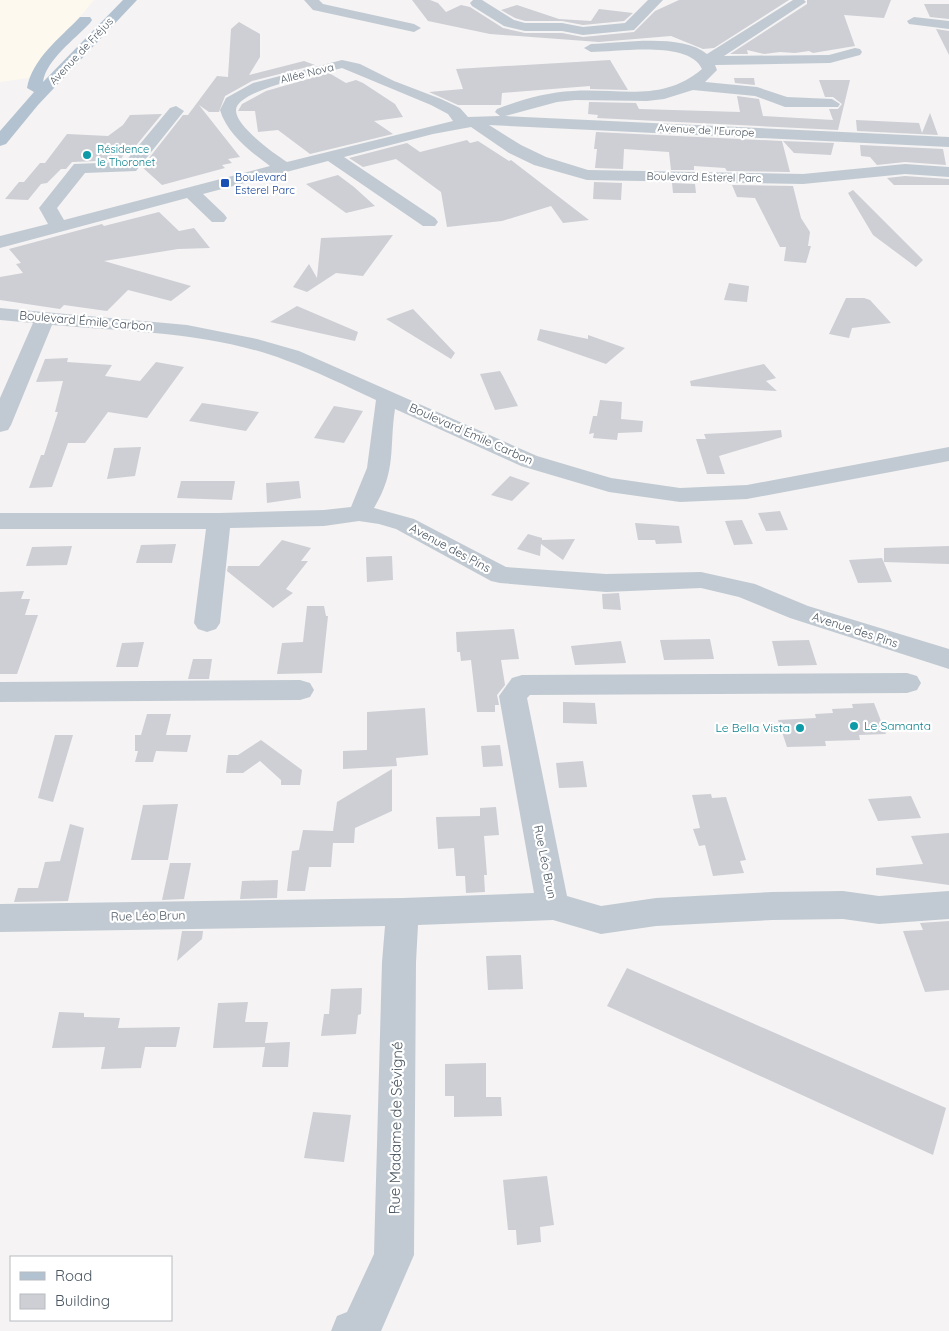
<svg xmlns="http://www.w3.org/2000/svg" width="949" height="1331" viewBox="0 0 949 1331" font-family="Quicksand,sans-serif">
	<rect width="100%" height="100%" fill="#f5f3f3"/>
	<path fill="#fdf9ef" d="M 0,0 L 94,0 L 29,78 L 0,82 Z"/>
	<path fill="#cdcfd5" d="M 412,0 L 430,0 L 438,3 L 446,12 L 461,5 L 470,7 L 503,28 L 525,33 L 562,33 L 583,37 L 634,32 L 655,11 L 679,0 L 789,0 L 714,48 L 703,49 L 671,36 L 599,42 L 490,34 L 428,21 Z
		M 807,0 L 891,0 L 884,18 L 844,15 L 855,46 L 813,53 L 809,51 L 795,53 L 780,52 L 764,54 L 747,50 L 748,54 L 730,54 L 807,4 Z
		M 924,4 L 949,4 L 949,19 L 930,17 Z
		M 517,5 L 559,19 L 591,21 L 599,9 L 633,13 L 624,21 L 583,25 L 562,21 L 525,21 L 515,18 L 501,10 Z
		M 239,22 L 260,34 L 260,57 L 249,75 L 304,61 L 315,65 L 252,81 L 225,96 L 219,112 L 209,112 L 199,105 L 240,157 L 228,159 L 232,163 L 222,165 L 225,168 L 162,185 L 142,167 L 183,115 L 188,115 L 217,76 L 228,77 L 231,29 Z
		M 936,29 L 949,31 L 949,55 Z
		M 610,60 L 628,90 L 590,89 L 590,86 L 502,93 L 501,105 L 458,105 L 429,92 L 463,89 L 456,69 Z
		M 329,73 L 346,83 L 356,80 L 363,83 L 395,104 L 403,117 L 374,121 L 393,134 L 310,154 L 278,130 L 258,132 L 255,111 L 238,111 L 242,104 L 266,91 Z
		M 734,78 L 754,78 L 755,85 L 735,83 Z
		M 819,80 L 850,80 L 838,130 L 597,118 L 598,115 L 588,114 L 589,102 L 636,103 L 639,109 L 740,112 L 737,96 L 759,99 L 763,116 L 833,120 L 829,109 L 838,109 L 842,104 L 833,97 L 825,97 Z
		M 930,113 L 938,135 L 857,131 L 856,120 L 919,123 L 922,133 Z
		M 162,114 L 129,154 L 126,152 L 120,160 L 72,162 L 66,169 L 61,169 L 47,183 L 41,184 L 28,200 L 5,199 L 19,182 L 24,182 L 40,163 L 45,163 L 67,134 L 108,136 L 123,125 L 130,115 Z
		M 596,132 L 782,141 L 790,172 L 727,171 L 725,168 L 694,166 L 694,170 L 671,170 L 669,152 L 624,149 L 623,169 L 595,168 L 597,149 L 594,149 Z
		M 467,140 L 470,143 L 478,141 L 509,161 L 511,160 L 589,220 L 563,223 L 551,206 L 502,221 L 447,227 L 441,192 L 396,159 L 363,167 L 349,158 L 407,143 L 420,152 Z
		M 783,141 L 834,143 L 831,155 L 794,153 Z
		M 860,145 L 943,149 L 946,165 L 905,162 L 877,165 L 870,157 L 861,156 Z
		M 338,175 L 354,187 L 375,206 L 346,213 L 306,184 Z
		M 905,176 L 949,179 L 949,185 L 894,185 L 887,178 Z
		M 594,182 L 622,183 L 621,200 L 593,199 Z
		M 672,183 L 695,184 L 696,193 L 673,193 Z
		M 732,185 L 793,186 L 801,218 L 810,232 L 808,246 L 811,246 L 806,263 L 784,261 L 786,247 L 780,247 L 755,198 L 737,197 Z
		M 853,190 L 923,260 L 916,267 L 873,235 L 848,193 Z
		M 159,212 L 179,231 L 194,228 L 210,248 L 178,249 L 104,261 L 191,286 L 171,301 L 128,290 L 107,311 L 64,305 L 60,309 L 0,300 L 0,277 L 23,273 L 16,264 L 21,263 L 9,249 L 102,224 L 104,226 Z
		M 393,235 L 363,276 L 336,273 L 307,292 L 293,287 L 309,264 L 317,278 L 321,238 Z
		M 729,283 L 749,286 L 747,302 L 724,300 Z
		M 846,298 L 864,298 L 870,300 L 891,323 L 852,328 L 849,338 L 829,334 Z
		M 297,306 L 358,332 L 355,341 L 270,322 Z
		M 413,309 L 455,353 L 451,359 L 386,319 Z
		M 540,329 L 588,339 L 588,335 L 625,348 L 606,364 L 537,340 Z
		M 68,358 L 67,362 L 112,365 L 105,376 L 140,381 L 156,362 L 184,367 L 147,418 L 108,412 L 85,443 L 68,443 L 52,487 L 29,488 L 41,455 L 44,455 L 58,412 L 55,412 L 63,381 L 36,382 L 45,359 Z
		M 764,364 L 776,378 L 766,381 L 777,391 L 691,386 L 690,381 Z
		M 500,371 L 503,376 L 518,406 L 495,410 L 480,374 Z
		M 600,400 L 622,402 L 621,419 L 643,421 L 642,432 L 618,433 L 617,440 L 593,438 L 594,433 L 589,434 L 593,416 L 597,416 Z
		M 202,403 L 216,405 L 259,412 L 246,431 L 189,421 Z
		M 334,406 L 363,411 L 344,443 L 314,438 Z
		M 781,430 L 782,437 L 719,456 L 725,474 L 707,474 L 696,439 L 706,439 L 704,434 Z
		M 141,447 L 135,476 L 107,479 L 114,448 Z
		M 510,476 L 530,483 L 512,501 L 491,495 Z
		M 181,481 L 235,481 L 232,500 L 177,498 Z
		M 299,481 L 301,498 L 267,503 L 266,483 Z
		M 780,511 L 788,530 L 766,531 L 758,513 Z
		M 742,520 L 753,544 L 734,545 L 725,521 Z
		M 635,523 L 679,526 L 682,543 L 656,544 L 655,540 L 638,540 Z
		M 528,534 L 542,538 L 542,540 L 575,539 L 563,560 L 541,544 L 540,556 L 517,549 Z
		M 282,540 L 311,548 L 301,561 L 308,561 L 286,589 L 293,593 L 273,608 L 227,571 L 228,566 L 259,566 Z
		M 176,544 L 172,563 L 136,563 L 141,545 Z
		M 72,546 L 67,565 L 26,566 L 32,547 Z
		M 949,546 L 949,564 L 884,562 L 884,548 Z
		M 392,556 L 393,580 L 367,582 L 366,557 Z
		M 882,558 L 892,582 L 858,583 L 849,560 Z
		M 24,591 L 21,599 L 30,599 L 25,615 L 38,615 L 17,674 L 0,674 L 0,592 Z
		M 619,593 L 621,610 L 603,609 L 602,594 Z
		M 307,606 L 324,606 L 326,616 L 328,616 L 322,673 L 277,674 L 282,643 L 303,642 Z
		M 514,629 L 519,659 L 501,660 L 505,685 L 497,695 L 499,705 L 495,705 L 495,712 L 477,712 L 471,660 L 461,661 L 460,652 L 457,652 L 456,632 Z
		M 710,639 L 714,659 L 664,660 L 660,640 Z
		M 809,640 L 817,665 L 778,666 L 772,641 Z
		M 621,641 L 626,663 L 575,665 L 571,646 Z
		M 144,642 L 138,667 L 116,667 L 122,643 Z
		M 193,659 L 212,659 L 209,679 L 188,679 Z
		M 563,702 L 595,703 L 597,724 L 563,723 Z
		M 874,703 L 886,734 L 859,735 L 860,740 L 825,741 L 826,746 L 787,747 L 778,720 L 816,718 L 815,714 L 833,713 L 832,709 L 853,708 L 852,704 Z
		M 425,708 L 428,755 L 396,758 L 397,766 L 343,769 L 343,751 L 367,750 L 367,712 Z
		M 147,714 L 171,714 L 166,735 L 191,735 L 187,752 L 156,751 L 153,762 L 135,762 L 138,751 L 135,751 L 135,735 L 141,735 Z
		M 55,735 L 73,735 L 53,802 L 38,798 Z
		M 261,740 L 302,770 L 300,785 L 281,785 L 281,780 L 260,761 L 243,773 L 226,773 L 228,755 L 238,755 Z
		M 500,745 L 503,766 L 483,767 L 481,746 Z
		M 583,761 L 587,787 L 559,788 L 556,763 Z
		M 392,769 L 392,811 L 355,828 L 354,843 L 333,843 L 331,867 L 309,867 L 305,891 L 287,891 L 292,851 L 299,850 L 303,830 L 333,831 L 337,802 Z
		M 711,794 L 712,798 L 726,797 L 746,860 L 740,861 L 744,873 L 713,876 L 705,845 L 699,846 L 693,829 L 700,828 L 692,795 Z
		M 911,796 L 921,818 L 878,821 L 868,799 Z
		M 178,804 L 168,860 L 131,860 L 143,805 Z
		M 496,807 L 499,835 L 484,836 L 487,875 L 484,875 L 485,892 L 466,893 L 465,876 L 456,876 L 454,848 L 438,849 L 436,817 L 480,816 L 480,808 Z
		M 70,824 L 84,828 L 68,901 L 14,902 L 18,888 L 38,888 L 45,862 L 60,861 Z
		M 949,833 L 949,885 L 876,875 L 876,868 L 923,864 L 911,836 Z
		M 170,863 L 191,863 L 184,899 L 162,900 Z
		M 278,880 L 277,898 L 240,899 L 242,881 Z
		M 949,921 L 949,990 L 925,992 L 903,931 L 923,930 L 920,923 Z
		M 182,931 L 203,931 L 202,939 L 177,961 Z
		M 521,955 L 523,989 L 488,990 L 486,956 Z
		M 627,968 L 946,1108 L 933,1155 L 607,1006 Z
		M 362,988 L 361,1014 L 358,1015 L 356,1034 L 321,1036 L 324,1014 L 329,1014 L 331,989 Z
		M 248,1002 L 245,1022 L 268,1022 L 265,1043 L 290,1042 L 288,1067 L 262,1067 L 265,1047 L 213,1048 L 218,1003 Z
		M 59,1012 L 84,1013 L 84,1017 L 120,1018 L 118,1028 L 180,1027 L 176,1047 L 145,1047 L 141,1068 L 101,1069 L 105,1047 L 52,1048 Z
		M 486,1063 L 486,1097 L 501,1097 L 502,1116 L 454,1117 L 454,1096 L 445,1096 L 445,1064 Z
		M 313,1112 L 351,1115 L 344,1162 L 304,1158 Z
		M 547,1176 L 554,1225 L 540,1227 L 541,1242 L 517,1245 L 516,1230 L 508,1230 L 503,1180 Z"/>
	<g fill="none" stroke-linecap="round" stroke-linejoin="round">
		<path fill="#c1cad2" fill-rule="evenodd" d="M 304,0 L 319,0 L 323,4 L 414,24 L 421,28 L 414,32 L 318,11 L 313,10 Z
			M 473,0 L 482,0 L 514,20 L 525,23 L 562,23 L 583,27 L 625,23 L 648,0 L 663,0 L 634,30 L 583,35 L 562,31 L 525,31 L 504,26 L 472,6 L 470,3 Z
			M 793,0 L 804,0 L 806,2 L 724,56 L 829,55 L 855,48 L 860,49 L 862,52 L 860,55 L 830,63 L 715,65 L 717,70 L 705,82 L 757,87 L 787,97 L 832,99 L 840,104 L 838,107 L 785,107 L 755,96 L 693,90 L 664,99 L 647,101 L 575,100 L 557,102 L 505,116 L 949,137 L 949,147 L 489,125 L 521,145 L 546,157 L 588,170 L 803,174 L 905,164 L 949,167 L 949,177 L 905,174 L 803,184 L 587,180 L 534,165 L 509,153 L 471,127 L 433,134 L 344,157 L 435,218 L 438,222 L 435,226 L 423,226 L 328,161 L 203,194 L 224,214 L 227,218 L 224,222 L 212,222 L 187,198 L 0,248 L 0,236 L 48,224 L 39,208 L 74,164 L 125,162 L 170,108 L 176,106 L 184,111 L 136,171 L 85,173 L 57,208 L 64,220 L 270,166 C 251,152 227,134 220,110 L 226,98 L 253,83 L 342,60 L 360,64 L 394,81 L 441,99 L 460,108 L 468,117 L 500,116 L 495,112 L 497,109 C 521,100 547,92 573,91 C 620,88 662,103 702,69 C 689,40 618,52 591,52 L 584,48 L 591,44 C 622,43 682,33 707,54 ZM 342,68 L 431,105 L 448,114 L 453,121 L 287,162 C 275,154 235,126 236,110 C 237,89 324,73 342,68 Z
			M 914,17 L 949,21 L 949,29 L 909,24 L 907,21 Z
			M 0,308 L 187,325 L 257,339 L 299,351 L 537,456 L 611,478 L 680,488 L 747,485 L 949,447 L 949,461 L 747,499 L 680,502 L 609,492 L 521,466 L 395,409 C 389,448 397,470 374,508 L 414,519 L 506,567 L 606,574 L 701,572 L 755,584 L 808,606 L 949,649 L 949,669 L 790,618 L 739,597 L 701,588 L 606,592 L 500,583 L 491,581 L 396,529 L 379,524 L 359,521 L 324,526 L 230,528 L 220,623 L 216,629 L 207,632 L 198,629 L 194,623 L 206,529 L 0,529 L 0,513 L 219,513 L 324,510 L 351,507 L 367,468 L 376,400 C 346,386 316,371 285,360 C 212,332 129,332 52,325 L 11,425 L 8,430 L 0,432 L 0,398 L 33,323 L 0,320 Z
			M 907,673 L 917,676 L 921,683 L 917,690 L 907,693 L 530,695 L 527,698 L 567,896 L 601,906 L 656,898 L 772,892 L 843,891 L 879,896 L 949,891 L 949,919 L 879,924 L 843,919 L 772,920 L 656,926 L 601,934 L 553,920 L 418,925 L 416,962 L 414,1255 L 381,1331 L 331,1331 L 337,1316 L 347,1312 L 374,1254 L 382,962 L 385,926 L 0,932 L 0,904 L 403,898 L 534,893 L 499,696 L 512,678 L 522,675 Z
			M 300,680 L 310,683 L 314,690 L 310,697 L 300,700 L 0,702 L 0,682 Z"/>
		<path fill="#b3c2d1" fill-rule="evenodd" d="M 123,0 L 137,0 L 38,105 L 6,144 L 0,146 L 0,131 L 34,92 L 27,88 C 32,59 60,38 80,17 L 90,17 L 92,20 L 90,23 C 75,39 46,60 43,82 Z"/>
	</g>
	<g fill="#0f9aa8" stroke="#fff" stroke-width="2">
		<circle cx="87" cy="155" r="5"/>
		<circle cx="854" cy="726" r="5"/>
		<circle cx="800" cy="728" r="5"/>
	</g>
	<rect fill="#1a4fb4" stroke="#fff" stroke-width="2" x="220" y="178" width="10" height="10" rx="2.5"/>
	<g text-anchor="middle" stroke-width="4.5" stroke-linejoin="round" paint-order="stroke">
		<g font-size="11" fill="#4a5661" stroke="#fff">
			<text transform="translate(81 51) rotate(-47)" y="4">Avenue de Fréjus</text>
			<text transform="translate(307 73) rotate(-14)" y="4">Allée Nova</text>
			<text transform="translate(706 130) rotate(3)" y="4">Avenue de l'Europe</text>
			<text transform="translate(704 177) rotate(1)" y="4">Boulevard Esterel Parc</text>
		</g>
		<g font-size="11" fill="#0d838f" stroke="#fff" text-anchor="start">
			<text x="97" y="153">Résidence<tspan x="97" dy="13">le Thoronet</tspan></text>
		</g>
		<g font-size="11" fill="#164399" stroke="#fff" text-anchor="start">
			<text x="235" y="181">Boulevard<tspan x="235" dy="13">Esterel Parc</tspan></text>
		</g>
		<g font-size="12" fill="#4a5661" stroke="#fff">
			<text transform="translate(86 321) rotate(5)" y="4">Boulevard Émile Carbon</text>
			<text transform="translate(471 434) rotate(24)" y="4">Boulevard Émile Carbon</text>
			<text transform="translate(450 548) rotate(28)" y="4">Avenue des Pins</text>
			<text transform="translate(855 630) rotate(18)" y="4">Avenue des Pins</text>
			<text transform="translate(545 862) rotate(79)" y="4">Rue Léo Brun</text>
			<text transform="translate(148 916) rotate(-1)" y="4">Rue Léo Brun</text>
		</g>
		<g font-size="12" fill="#0d838f" stroke="#fff" text-anchor="start">
			<text x="864" y="730">Le Samanta</text>
			<text x="790" y="732" text-anchor="end">Le Bella Vista</text>
		</g>
		<g font-size="15" fill="#4a5661" stroke="#fff">
			<text transform="translate(396 1128) rotate(-89)" y="5">Rue Madame de Sévigné</text>
		</g>
	</g>
	<rect x="10" y="1256" width="162" height="65" fill="#ffffff" stroke="#b7bbc0"/>
	<rect x="20" y="1272" width="25" height="8" fill="#b3c2d1" stroke="#b7bbc0"/>
	<text x="55" y="1281" font-size="15" fill="#4a5661">Road</text>
	<rect x="20" y="1294" width="25" height="15" fill="#cdcfd5" stroke="#b7bbc0"/>
	<text x="55" y="1306" font-size="15" fill="#4a5661">Building</text>
</svg>
